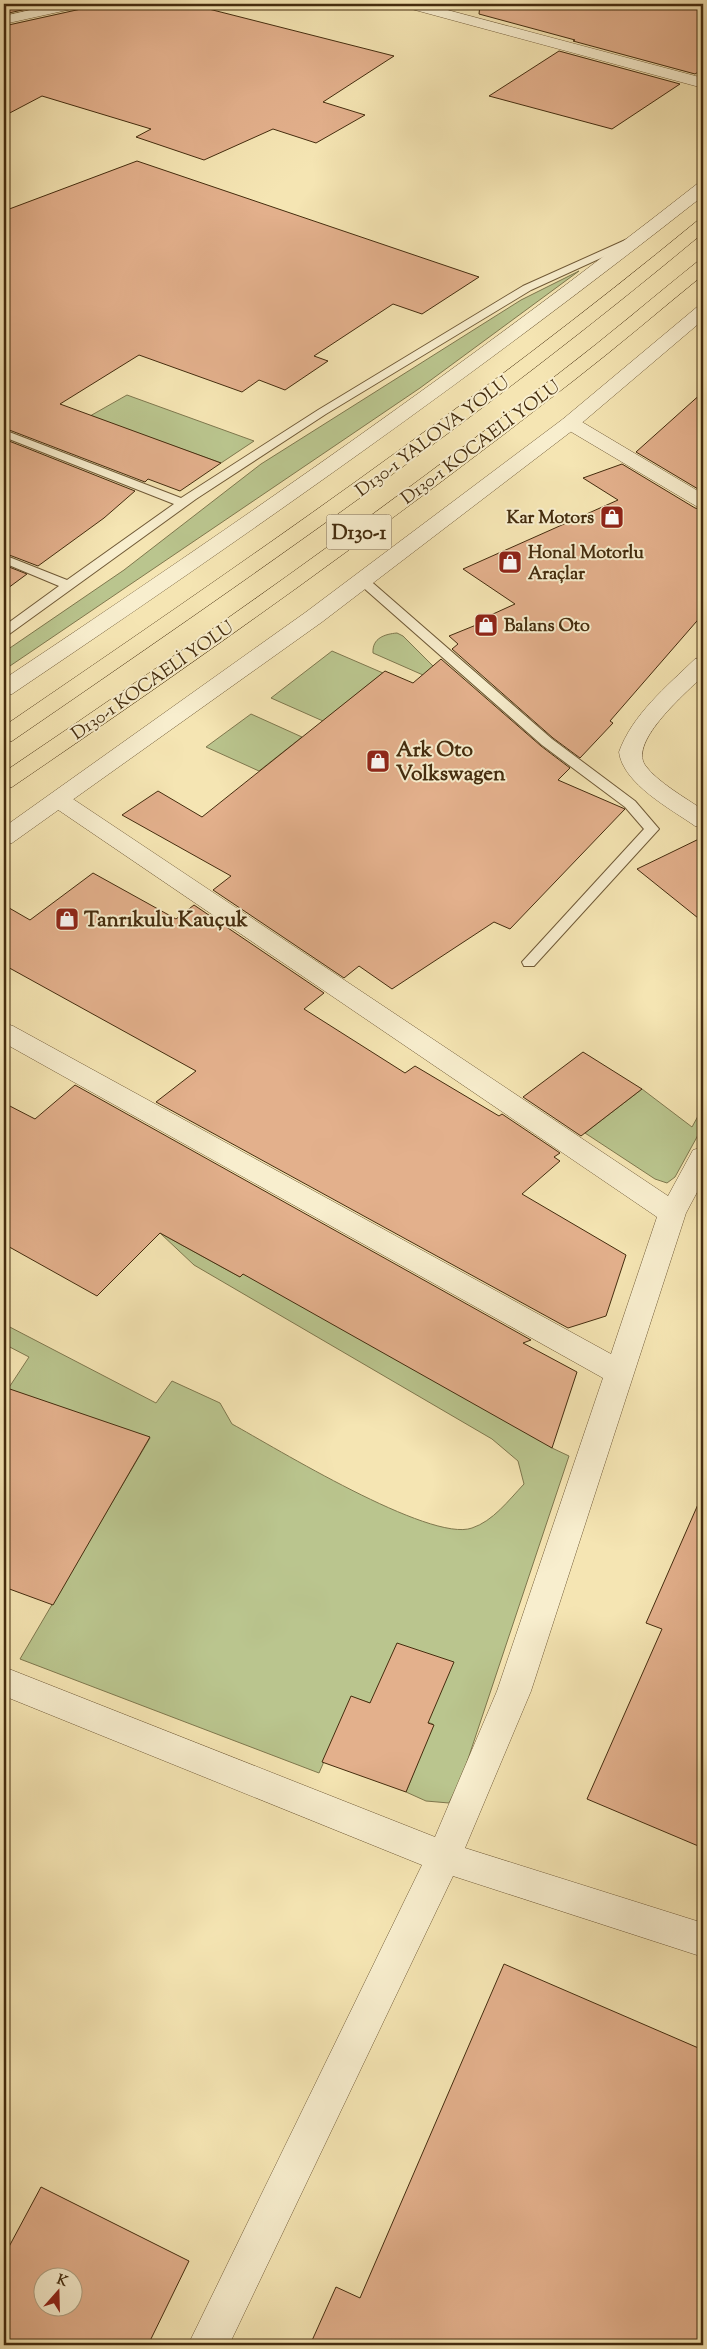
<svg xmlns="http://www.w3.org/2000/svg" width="707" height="2349" viewBox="0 0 707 2349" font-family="'Sorts Mill Goudy',serif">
	<rect width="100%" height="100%" fill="#f5e5b3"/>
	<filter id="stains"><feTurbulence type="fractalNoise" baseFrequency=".004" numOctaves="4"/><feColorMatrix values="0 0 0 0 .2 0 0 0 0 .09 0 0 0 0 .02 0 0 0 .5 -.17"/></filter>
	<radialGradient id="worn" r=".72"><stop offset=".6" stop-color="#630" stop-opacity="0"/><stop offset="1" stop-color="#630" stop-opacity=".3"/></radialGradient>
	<path fill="#bac58e" stroke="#7f784e" d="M 579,271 L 420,388 L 4,670 L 4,652 L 124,570 L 261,464 L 521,300 Z
		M 127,395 L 254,441 L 221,463 L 90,416 Z
		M 397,633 L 403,636 L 449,682 L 423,675 L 373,653 C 372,638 385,634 397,633 Z
		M 332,651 L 383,673 L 323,721 L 271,698 Z
		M 251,714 L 302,737 L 259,771 L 206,747 Z
		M 642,1089 L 692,1127 L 703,1107 L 703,1126 L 675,1177 L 667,1183 L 655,1179 L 585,1133 Z
		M 302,1217 L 552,1448 L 569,1456 L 462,1777 L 449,1803 L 426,1801 L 406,1792 L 433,1724 L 352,1697 L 319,1773 L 20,1659 L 150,1438 L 8,1389 L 29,1357 L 4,1344 L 4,1324 L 156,1403 L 172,1381 L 220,1403 L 232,1424 C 274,1447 430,1543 472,1528 C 493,1521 508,1501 524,1484 L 518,1461 L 492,1439 L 194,1265 L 160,1233 L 240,1277 Z"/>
	<path fill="#e3b08c" stroke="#442c0e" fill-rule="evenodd" d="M 4,4 L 50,4 L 4,14 Z
		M 85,4 L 189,4 L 394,56 L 323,102 L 365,115 L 316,143 L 273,129 L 204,160 L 136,137 L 151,129 L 42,96 L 4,116 L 4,26 L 81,9 Z
		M 480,4 L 703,4 L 703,69 L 695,74 L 573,41 L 575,40 L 479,14 Z
		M 559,51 L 680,84 L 612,129 L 489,96 Z
		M 137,161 L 479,277 L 422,314 L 393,304 L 314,356 L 328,361 L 285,390 L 259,380 L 242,392 L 139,355 L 60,404 L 221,463 L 180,491 L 148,479 L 145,482 L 4,428 L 4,211 Z
		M 703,392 L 703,492 L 636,452 Z
		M 4,439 L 135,491 L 104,518 L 38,566 L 4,553 Z
		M 622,464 L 695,508 L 703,510 L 703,614 L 610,721 L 613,723 L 580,758 L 553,738 L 452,649 L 458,644 L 449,636 L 486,621 L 482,619 L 515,604 L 463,569 L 618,500 L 583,478 Z
		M 4,565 L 27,574 L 4,591 Z
		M 441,659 L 541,746 L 570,768 L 558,780 L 625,809 L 510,929 L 494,922 L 392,989 L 359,966 L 344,978 L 213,890 L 231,876 L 122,815 L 158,791 L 202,817 L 385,671 L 413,683 Z
		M 703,837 L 703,922 L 637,869 Z
		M 93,873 L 176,919 L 194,905 L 324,993 L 304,1009 L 405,1073 L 415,1066 L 499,1116 L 502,1114 L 560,1153 L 554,1157 L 560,1161 L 522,1194 L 626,1255 L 606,1316 L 568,1328 L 156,1102 L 196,1071 L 4,965 L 4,905 L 30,920 Z
		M 583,1052 L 642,1089 L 581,1136 L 523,1097 Z
		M 75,1085 L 531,1340 L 523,1343 L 577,1372 L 552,1448 L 243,1274 L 240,1277 L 160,1233 L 97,1296 L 4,1244 L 4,1103 L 35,1119 Z
		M 4,1387 L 150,1437 L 53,1605 L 4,1587 Z
		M 703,1493 L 703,1848 L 587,1799 L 662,1629 L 646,1623 Z
		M 397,1643 L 454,1662 L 428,1723 L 434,1725 L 406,1792 L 322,1762 L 351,1696 L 370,1703 Z
		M 504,1964 L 703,2050 L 703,2345 L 310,2345 L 336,2287 L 360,2298 Z
		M 41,2187 L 189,2261 L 148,2345 L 4,2345 L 4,2256 ZM 42,2276 L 72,2276 L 72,2306 L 42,2306 Z"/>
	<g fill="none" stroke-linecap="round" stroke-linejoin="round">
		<g stroke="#705a37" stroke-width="2">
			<path id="service" d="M 632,237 L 637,240 L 636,242 L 531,290 L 326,414 L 196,499 L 8,635 L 4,636 L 4,626 L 59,586 L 4,563 L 4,555 L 67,580 L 174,504 L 4,437 L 4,430 L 181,498 L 318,410 L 523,286 Z
				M 362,576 L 366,577 L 552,739 L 635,801 L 659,829 L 534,966 L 524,966 L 522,962 L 644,829 L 625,807 L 542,745 L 358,583 L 356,580 Z"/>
		</g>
		<g stroke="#705a37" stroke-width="1">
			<path id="minor" d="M 402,4 L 425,4 L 703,78 L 703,88 L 404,7 Z
				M 570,417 L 577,419 L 703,494 L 703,508 L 696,506 L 563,427 L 560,423 L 563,419 Z
				M 703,657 L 703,676 C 687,692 629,741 645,765 C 657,782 686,798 703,810 L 703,828 L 695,826 C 671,809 623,784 619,752 C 632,715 667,686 695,659 Z
				M 59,793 L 67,795 L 668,1196 L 693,1150 L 703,1147 L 703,1181 L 686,1213 L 531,1691 L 465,1848 L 703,1923 L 703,1957 L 453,1876 L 229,2345 L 188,2345 L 422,1865 L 4,1696 L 4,1667 L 435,1837 L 497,1691 L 603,1378 L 4,1043 L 4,1023 L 13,1026 L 611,1354 L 657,1217 L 51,805 L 47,800 L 51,795 Z"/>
		</g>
		<g stroke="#705a37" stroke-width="1">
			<path id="tertiary" d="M 57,4 L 83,4 L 81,7 L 4,24 L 4,16 Z
				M 703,183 L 703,196 C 480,372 248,535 12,694 L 4,696 L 4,679 C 240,522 473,360 697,184 Z
				M 703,306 L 703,320 L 577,427 L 322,622 L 12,843 L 4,845 L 4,827 L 306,612 L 563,419 L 697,307 Z"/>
		</g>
		<g stroke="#442c0e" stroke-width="1">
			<path id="trunk" d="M 703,220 L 703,233 C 483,417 248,579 12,741 L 4,743 L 4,726 C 240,565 476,403 697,221 Z
				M 703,261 L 703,275 C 660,310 617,347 573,381 C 391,523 203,657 12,787 L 4,789 L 4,772 C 194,644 382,512 562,371 C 608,336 652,298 697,262 Z"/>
		</g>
		<use href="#service" fill="#f8eece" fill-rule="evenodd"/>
		<use href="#minor" fill="#f8eece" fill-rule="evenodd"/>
		<use href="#tertiary" fill="#f8eece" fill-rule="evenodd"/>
		<use href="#trunk" fill="#f5e5b3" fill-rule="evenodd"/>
	</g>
	<defs>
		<g id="shop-square" transform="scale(1.25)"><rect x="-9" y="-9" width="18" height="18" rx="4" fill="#8f2418" stroke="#f8eece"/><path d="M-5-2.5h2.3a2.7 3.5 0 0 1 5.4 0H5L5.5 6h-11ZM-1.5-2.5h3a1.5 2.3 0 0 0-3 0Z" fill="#fff"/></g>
	</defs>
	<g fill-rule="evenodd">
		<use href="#shop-square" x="612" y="517"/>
		<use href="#shop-square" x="510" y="562"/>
		<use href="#shop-square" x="486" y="625"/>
		<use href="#shop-square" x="378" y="761"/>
		<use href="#shop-square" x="67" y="919"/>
	</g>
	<g text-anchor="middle" stroke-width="4" stroke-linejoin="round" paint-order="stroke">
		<g font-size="18" fill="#442c0e" stroke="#f8eece">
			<text transform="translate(432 436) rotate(-37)" y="6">D130-1 YALOVA YOLU</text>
			<text transform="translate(480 442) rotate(-37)" y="6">D130-1 KOCAELİ YOLU</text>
			<text transform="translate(152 680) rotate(-35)" y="6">D130-1 KOCAELİ YOLU</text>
		</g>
		<g font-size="18" font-weight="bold" fill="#442c0e" stroke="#f8eece" text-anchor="start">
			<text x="594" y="523" text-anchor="end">Kar Motors</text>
			<text x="528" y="558">Honal Motorlu<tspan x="528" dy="21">Araçlar</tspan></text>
			<text x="504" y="631">Balans Oto</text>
		</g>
		<rect fill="#f8eece" stroke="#7a6648" stroke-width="1" x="326.5" y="514.5" width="65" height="35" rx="4"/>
		<g font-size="20" font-weight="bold" fill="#442c0e">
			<text x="359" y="539">D130-1</text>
		</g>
		<g font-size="21" font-weight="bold" fill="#442c0e" stroke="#f8eece" text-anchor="start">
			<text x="396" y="756">Ark Oto<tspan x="396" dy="24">Volkswagen</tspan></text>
			<text x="84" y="926">Tanrıkulu Kauçuk</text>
		</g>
	</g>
	<rect width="707" height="2349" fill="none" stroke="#f5e5b3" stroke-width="20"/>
	<rect x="5" y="5" width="697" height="2339" fill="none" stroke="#442c0e" stroke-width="2.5"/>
	<rect x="10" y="10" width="687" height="2329" fill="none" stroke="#442c0e"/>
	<g transform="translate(58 2292) rotate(20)"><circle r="24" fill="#f8eece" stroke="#b0a081"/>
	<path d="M0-4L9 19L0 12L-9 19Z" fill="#8f2418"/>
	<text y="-8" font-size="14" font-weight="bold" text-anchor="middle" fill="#442c0e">K</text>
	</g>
	<rect width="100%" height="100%" filter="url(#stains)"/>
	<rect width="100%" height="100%" fill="url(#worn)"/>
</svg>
